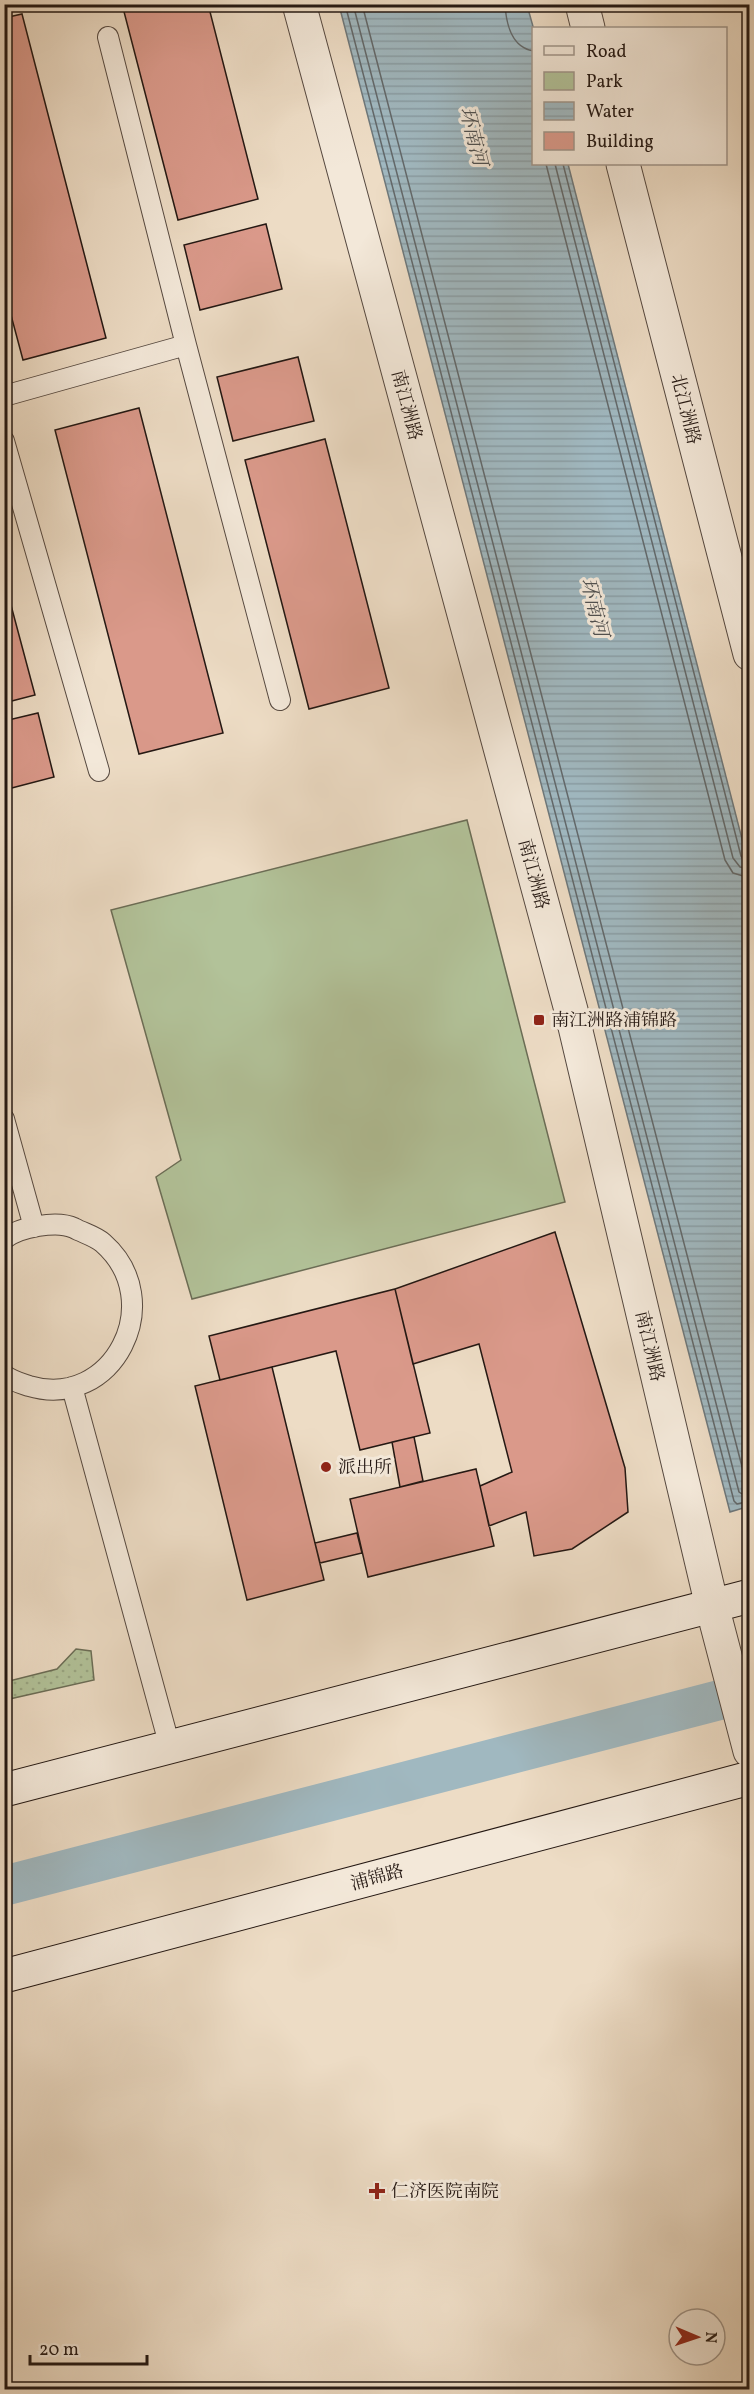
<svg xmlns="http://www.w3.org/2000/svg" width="754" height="2394" viewBox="0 0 754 2394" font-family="Vollkorn,'Noto Serif SC',serif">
	<defs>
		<pattern id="grass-dots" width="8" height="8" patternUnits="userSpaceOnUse" patternTransform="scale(1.5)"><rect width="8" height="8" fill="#b2c299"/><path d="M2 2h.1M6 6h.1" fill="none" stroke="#99a683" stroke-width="1.8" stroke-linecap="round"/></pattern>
		<pattern id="water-rules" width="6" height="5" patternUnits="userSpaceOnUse" patternTransform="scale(1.5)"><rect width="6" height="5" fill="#a0b8c0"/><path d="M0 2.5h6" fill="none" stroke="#8a9da4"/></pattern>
	</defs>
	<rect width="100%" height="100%" fill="#eddcc5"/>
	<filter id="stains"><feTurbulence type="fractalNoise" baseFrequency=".00333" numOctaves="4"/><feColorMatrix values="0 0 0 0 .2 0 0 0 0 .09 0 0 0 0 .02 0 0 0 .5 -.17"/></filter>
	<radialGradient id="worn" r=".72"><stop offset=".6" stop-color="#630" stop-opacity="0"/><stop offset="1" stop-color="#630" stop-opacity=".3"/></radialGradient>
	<path fill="url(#grass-dots)" stroke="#6b6d56" stroke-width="1.5" d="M 76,1649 L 91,1651 L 94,1680 L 5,1700 L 5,1682 L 57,1669 Z"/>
	<path fill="#b2c299" stroke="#6b6d56" stroke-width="1.5" d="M 467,820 L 565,1202 L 192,1299 L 156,1177 L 181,1160 L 111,910 Z"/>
	<path fill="url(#water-rules)" stroke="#6e787b" stroke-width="1.5" d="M 339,5 L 527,5 L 534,30 L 534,164 L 568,164 L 749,866 L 750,1506 L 730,1512 Z"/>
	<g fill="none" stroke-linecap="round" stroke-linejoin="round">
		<path stroke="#62686a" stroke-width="1.5" d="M 345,4 L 734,1501 L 737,1504 L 750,1501
			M 353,4 L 739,1492 L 742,1494 L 750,1493
			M 362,4 L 746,1482 L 750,1484
			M 505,4 C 506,24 512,48 534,51
			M 546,164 L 725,860 L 733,873 L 750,878
			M 555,164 L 733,858 L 740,867 L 750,869
			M 563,164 L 741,856 L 744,861 L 750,862"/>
		<path stroke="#a0b8c0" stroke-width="40" d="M 4,1886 L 750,1692"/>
	</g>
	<path fill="#da998a" stroke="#241813" stroke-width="1.5" d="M 122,4 L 208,4 L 258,199 L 178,220 Z
		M 22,14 L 106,338 L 23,360 L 4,289 L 4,18 Z
		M 266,224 L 282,289 L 200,310 L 184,245 Z
		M 298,357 L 314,421 L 233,441 L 217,377 Z
		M 139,408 L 223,733 L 139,754 L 55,430 Z
		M 325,439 L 389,688 L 309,709 L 245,460 Z
		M 4,579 L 35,695 L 4,703 Z
		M 38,713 L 54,777 L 4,790 L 4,721 Z
		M 555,1232 L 625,1468 L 628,1512 L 572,1549 L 534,1556 L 526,1512 L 489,1526 L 480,1486 L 512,1472 L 479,1344 L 413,1364 L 395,1289 Z
		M 395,1289 L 430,1433 L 360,1450 L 336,1351 L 220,1380 L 209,1336 Z
		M 272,1367 L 324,1580 L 247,1600 L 195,1386 Z
		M 414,1437 L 423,1481 L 400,1487 L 392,1442 Z
		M 476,1469 L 494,1546 L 368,1577 L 350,1499 Z
		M 357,1533 L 362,1553 L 320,1563 L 315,1543 Z"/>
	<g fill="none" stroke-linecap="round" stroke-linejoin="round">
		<g stroke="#564940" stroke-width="22">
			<path id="lane" d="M 108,37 L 186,345 L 280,700
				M 4,396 L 186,345
				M 4,441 L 99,771
				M 4,1119 L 34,1227
				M 4,1239 C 19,1227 57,1220 74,1228 C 83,1233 95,1236 103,1243 C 169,1301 113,1411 29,1386 C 20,1383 12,1381 4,1375
				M 72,1387 L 170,1747"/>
		</g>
		<g stroke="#564940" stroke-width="35">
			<path id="street" d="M 299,4 L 571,1010 L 712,1606 L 750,1751
				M 582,4 L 588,28
				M 623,164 L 750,654"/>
		</g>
		<g stroke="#241813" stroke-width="35">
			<path id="secondary" d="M 4,1790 L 750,1596
				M 4,1976 L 750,1778"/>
		</g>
		<use href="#lane" stroke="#f3e8d9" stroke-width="20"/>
		<use href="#street" stroke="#f3e8d9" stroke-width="33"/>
		<use href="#secondary" stroke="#f3e8d9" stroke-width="33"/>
	</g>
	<g fill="#8f2418" stroke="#f3e8d9" stroke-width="2">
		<rect x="533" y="1014" width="12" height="12" rx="3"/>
		<circle cx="326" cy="1467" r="6"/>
		<path d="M374 2182h6v6h6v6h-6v6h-6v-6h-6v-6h6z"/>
	</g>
	<g text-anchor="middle" stroke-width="6" stroke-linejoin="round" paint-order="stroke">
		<g font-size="18" fill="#241813" stroke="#f3e8d9">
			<text transform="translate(407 405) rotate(75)" y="6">南江洲路</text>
			<text transform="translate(686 409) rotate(76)" y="6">北江洲路</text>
			<text transform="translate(534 874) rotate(75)" y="6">南江洲路</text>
			<text transform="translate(650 1346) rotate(77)" y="6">南江洲路</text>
			<text transform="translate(377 1877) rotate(-15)" y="6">浦锦路</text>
		</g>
		<g font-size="18" fill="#241813" stroke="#f3e8d9" text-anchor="start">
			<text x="551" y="1026">南江洲路浦锦路</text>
			<text x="338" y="1473">派出所</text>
			<text x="391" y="2197">仁济医院南院</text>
		</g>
		<g font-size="20" font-style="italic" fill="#4f5050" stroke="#f3e8d9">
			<text transform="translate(474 136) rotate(76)" y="7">环南河</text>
			<text transform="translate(595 607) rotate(76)" y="7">环南河</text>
		</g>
	</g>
	<rect width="754" height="2394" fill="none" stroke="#eddcc5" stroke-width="24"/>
	<rect x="6" y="6" width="742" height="2382" fill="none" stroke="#241813" stroke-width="3"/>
	<rect x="12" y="12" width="730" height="2370" fill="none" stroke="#241813" stroke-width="1.5"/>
	<rect x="532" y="27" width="195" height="138" fill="#f3e8d9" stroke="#a0958a" stroke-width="1.5"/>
	<rect x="544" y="46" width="30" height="9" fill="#f3e8d9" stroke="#a0958a" stroke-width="1.5"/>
	<text x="586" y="57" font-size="18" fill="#241813">Road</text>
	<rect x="544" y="72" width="30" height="18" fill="#b2c299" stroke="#a0958a" stroke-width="1.5"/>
	<text x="586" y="87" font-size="18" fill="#241813">Park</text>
	<rect x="544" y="102" width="30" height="18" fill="url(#water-rules)" stroke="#a0958a" stroke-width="1.5"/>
	<text x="586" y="117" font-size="18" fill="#241813">Water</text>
	<rect x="544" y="132" width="30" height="18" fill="#da998a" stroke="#a0958a" stroke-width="1.5"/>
	<text x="586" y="147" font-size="18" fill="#241813">Building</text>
	<g transform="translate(697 2337) rotate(92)"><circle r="28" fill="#f3e8d9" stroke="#a0958a" stroke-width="1.5"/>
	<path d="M0-4.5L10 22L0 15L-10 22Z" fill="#8f2418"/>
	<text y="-9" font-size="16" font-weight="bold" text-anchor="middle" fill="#241813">N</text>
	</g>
	<path d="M30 2355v9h117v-9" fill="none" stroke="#241813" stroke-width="3"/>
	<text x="39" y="2355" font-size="18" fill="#241813" stroke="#f3e8d9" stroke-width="4.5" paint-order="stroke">20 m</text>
	<rect width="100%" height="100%" filter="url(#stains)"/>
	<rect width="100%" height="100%" fill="url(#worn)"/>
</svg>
